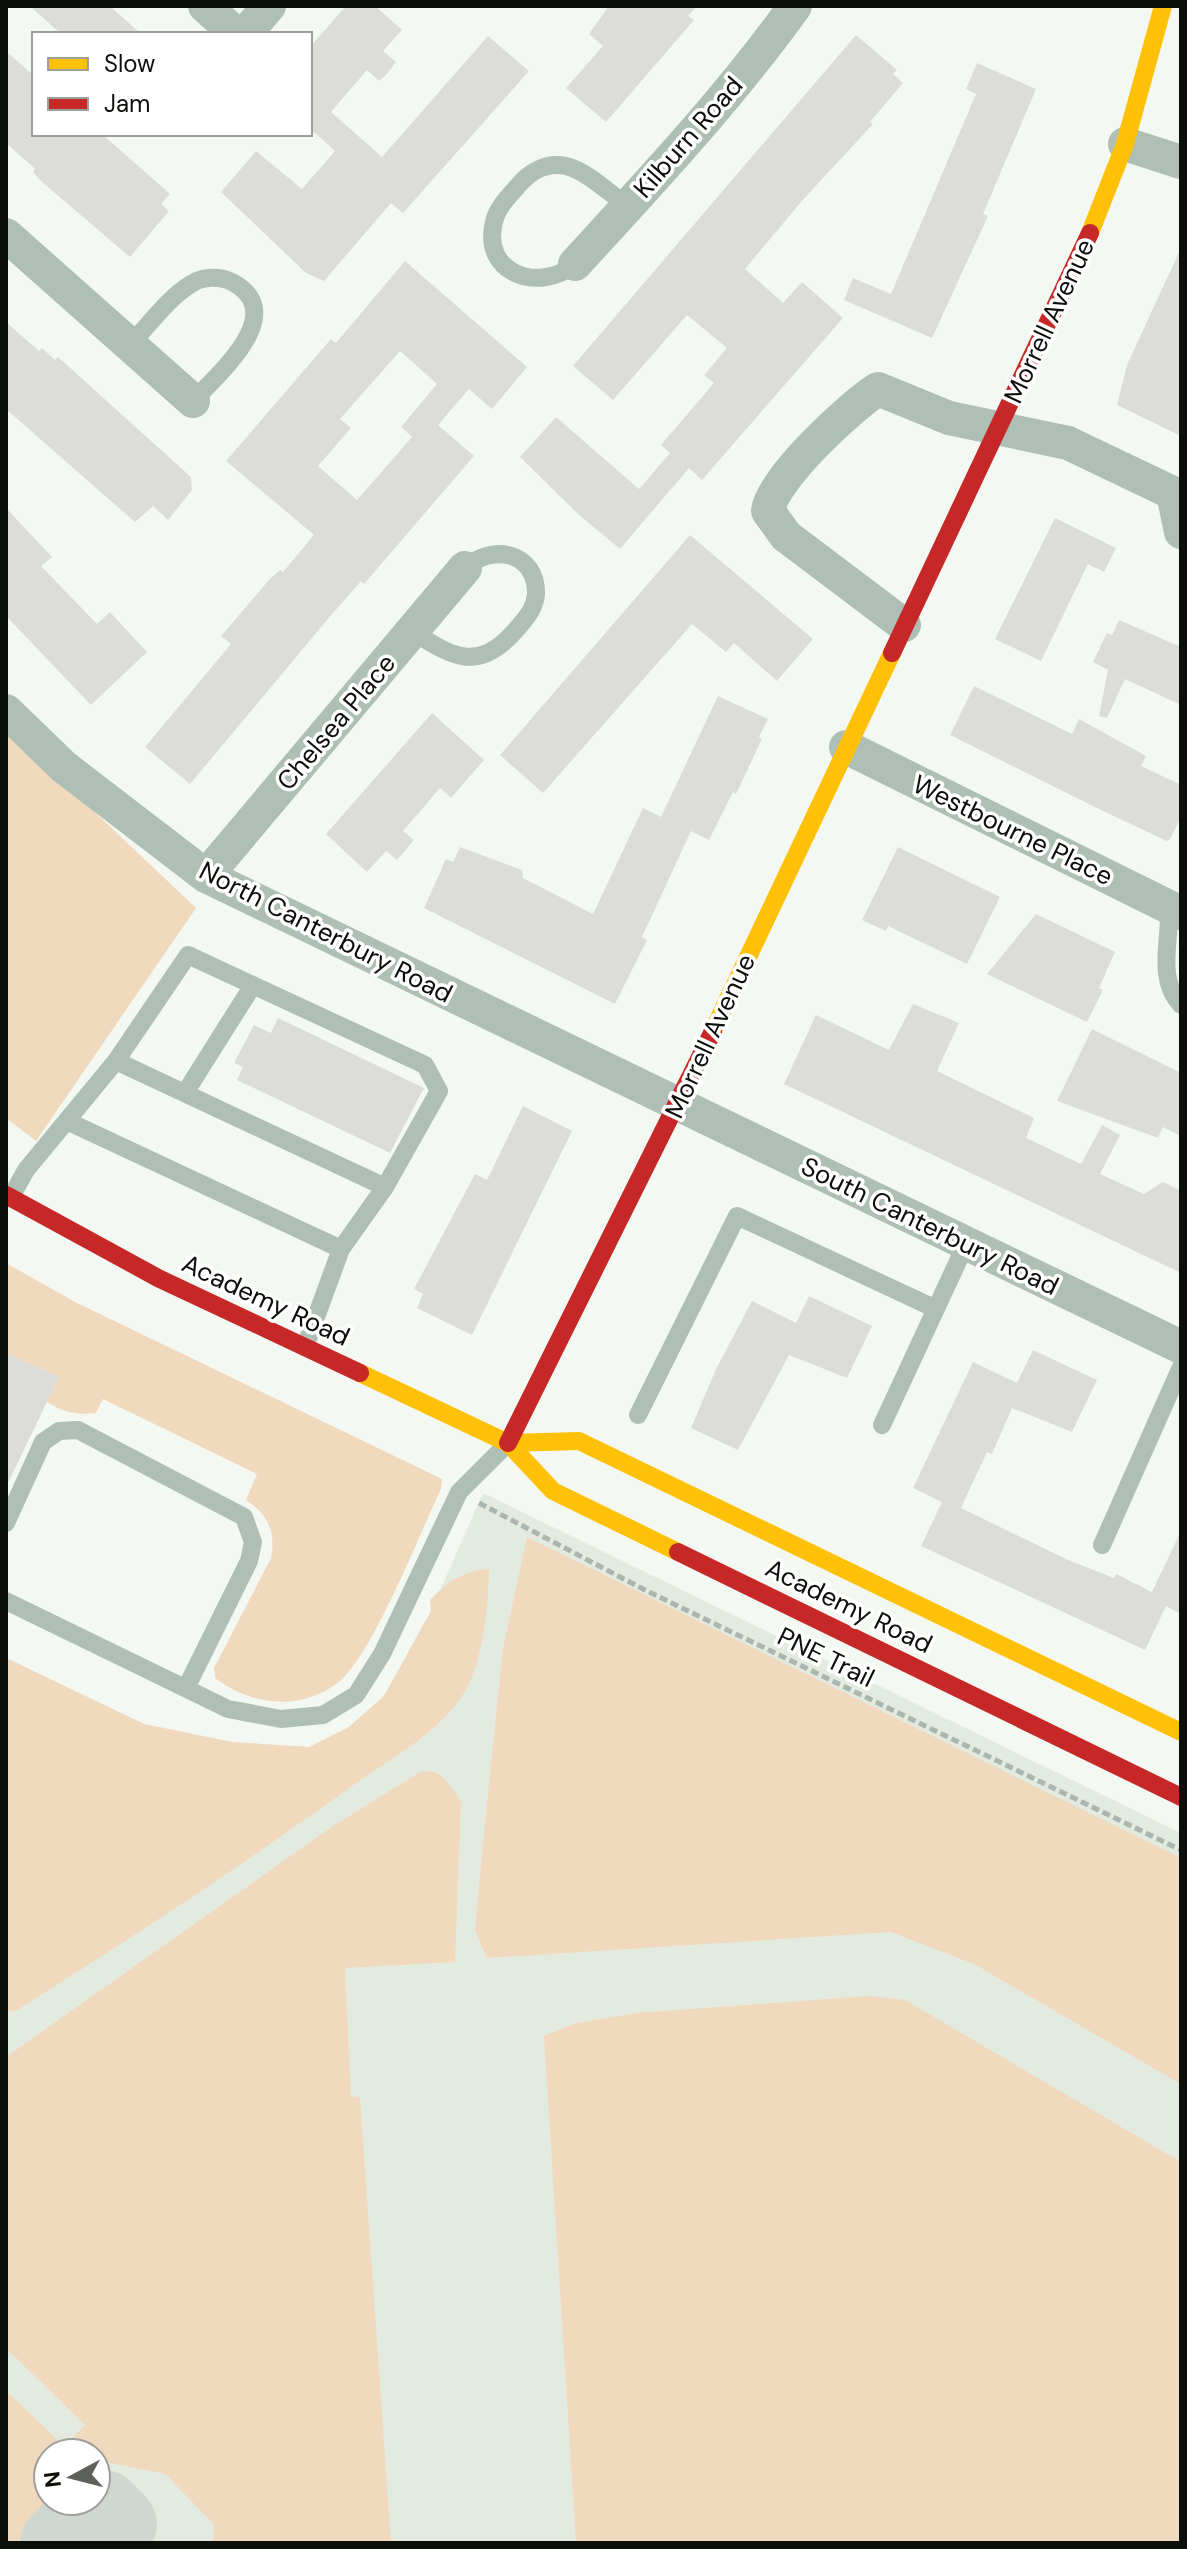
<svg xmlns="http://www.w3.org/2000/svg" width="1187" height="2549" viewBox="0 0 1187 2549" font-family="'DM Sans',sans-serif">
	<rect width="100%" height="100%" fill="#f4f8f2"/>
	<path fill="#e3eadf" fill-rule="evenodd" d="M 483,1493 L 1181,1833 L 1181,2543 L 6,2543 L 6,1658 L 144,1724 L 232,1742 L 309,1747 L 349,1727 L 384,1696 L 431,1611 ZM 48,2453 L 96,2453 L 96,2501 L 48,2501 Z"/>
	<path fill="#f1d9be" d="M 6,728 L 196,908 L 36,1141 L 6,1118 Z
		M 6,1263 L 75,1302 L 442,1479 L 441,1489 C 420,1533 373,1653 340,1681 C 302,1712 252,1706 215,1678 L 214,1668 L 271,1558 C 276,1532 268,1514 246,1500 L 257,1474 L 103,1399 L 96,1413 C 77,1415 64,1413 47,1402 L 59,1377 L 15,1357 L 6,1358 Z
		M 527,1537 L 1181,1858 L 1181,2084 L 974,1964 L 891,1932 L 487,1958 L 475,1931 L 485,1822 L 503,1649 Z
		M 489,1569 C 488,1606 484,1660 464,1693 C 439,1733 390,1759 352,1786 C 243,1865 131,1938 17,2010 L 6,2012 L 6,1658 L 144,1724 L 232,1742 L 309,1747 L 349,1727 L 384,1696 L 431,1611 L 430,1600 C 447,1582 463,1571 489,1569 Z
		M 422,1771 L 435,1772 L 445,1779 L 461,1801 L 455,1962 L 345,1968 L 351,2096 L 360,2097 L 391,2543 L 213,2543 L 214,2524 L 165,2474 L 96,2460 L 96,2453 L 48,2453 L 48,2501 L 56,2501 L 16,2543 L 6,2543 L 6,2391 L 64,2446 L 85,2425 L 6,2348 L 6,2057 L 333,1826 Z
		M 869,1996 L 905,2000 L 1181,2162 L 1181,2543 L 576,2543 L 544,2036 L 573,2024 L 635,2013 Z"/>
	<g fill="none" stroke-linecap="round" stroke-linejoin="round">
		<path stroke="#d0d6d0" stroke-width="78" d="M 59,2543 L 95,2507 L 103,2509 L 118,2524"/>
	</g>
	<path fill="#dcddd9" fill-rule="evenodd" d="M 30,6 L 110,6 L 141,34 L 61,34 Z
		M 346,6 L 375,6 L 402,30 L 383,51 L 396,62 L 386,75 L 379,81 L 367,70 L 331,112 L 382,157 L 488,36 L 529,71 L 403,213 L 391,203 L 324,281 L 306,273 L 221,192 L 256,151 L 302,189 L 335,151 L 314,132 L 310,137 L 310,47 Z
		M 609,6 L 697,6 L 688,16 L 694,20 L 606,122 L 566,88 L 603,46 L 589,34 Z
		M 856,35 L 897,70 L 893,74 L 903,83 L 870,122 L 873,124 L 801,202 L 745,269 L 783,303 L 802,282 L 843,318 L 702,480 L 689,468 L 620,549 L 577,513 L 520,457 L 556,417 L 639,489 L 670,453 L 661,445 L 714,383 L 704,375 L 727,348 L 687,315 L 613,400 L 573,366 Z
		M 6,51 L 34,76 L 34,134 L 102,134 L 170,194 L 161,204 L 169,211 L 130,257 L 42,182 L 33,172 L 35,169 L 32,166 L 6,143 Z
		M 977,63 L 1036,89 L 983,214 L 988,216 L 932,338 L 844,300 L 853,278 L 891,294 L 976,94 L 966,89 Z
		M 1181,248 L 1181,436 L 1117,405 L 1127,365 Z
		M 405,261 L 527,367 L 492,409 L 469,389 L 438,425 L 474,456 L 364,584 L 361,581 L 327,620 L 190,784 L 145,747 L 231,644 L 221,636 L 269,580 L 280,570 L 283,572 L 314,535 L 226,461 L 331,339 L 336,343 ZM 400,351 L 437,384 L 401,427 L 412,437 L 357,500 L 318,466 L 351,428 L 340,419 Z
		M 6,322 L 39,351 L 42,348 L 55,360 L 58,357 L 191,477 L 192,490 L 168,520 L 153,506 L 135,522 L 6,409 Z
		M 6,508 L 52,557 L 41,566 L 97,624 L 110,612 L 147,652 L 91,705 L 6,616 Z
		M 1055,518 L 1116,548 L 1104,572 L 1088,564 L 1041,661 L 995,639 Z
		M 690,535 L 813,639 L 777,681 L 734,643 L 726,652 L 692,624 L 543,793 L 500,755 Z
		M 1119,620 L 1181,647 L 1181,705 L 1125,679 L 1107,718 L 1099,716 L 1108,670 L 1093,662 L 1107,633 L 1112,635 Z
		M 974,686 L 1072,734 L 1079,719 L 1146,756 L 1141,766 L 1181,785 L 1181,817 L 1170,839 L 1167,841 L 1103,811 L 950,735 Z
		M 718,696 L 768,719 L 759,737 L 762,739 L 736,794 L 733,792 L 709,840 L 691,831 L 642,937 L 647,940 L 615,1004 L 424,908 L 446,859 L 453,862 L 460,847 L 522,870 L 523,878 L 593,914 L 643,808 L 661,817 Z
		M 432,713 L 484,760 L 451,798 L 440,788 L 403,831 L 414,840 L 397,860 L 386,851 L 367,872 L 326,834 Z
		M 898,847 L 1000,897 L 967,964 L 888,926 L 886,931 L 862,920 Z
		M 1036,914 L 1115,952 L 1099,988 L 1103,990 L 1087,1022 L 987,974 Z
		M 913,1004 L 959,1023 L 937,1071 L 1034,1118 L 1026,1138 L 1081,1164 L 1102,1125 L 1120,1135 L 1100,1174 L 1144,1194 L 1163,1182 L 1181,1191 L 1181,1273 L 784,1084 L 816,1015 L 889,1050 Z
		M 278,1018 L 424,1088 L 390,1153 L 237,1080 L 243,1067 L 234,1063 L 254,1025 L 271,1033 Z
		M 1092,1029 L 1181,1073 L 1181,1136 L 1163,1127 L 1158,1138 L 1057,1101 Z
		M 523,1106 L 572,1131 L 472,1335 L 417,1308 L 423,1294 L 414,1289 L 475,1174 L 487,1180 Z
		M 809,1296 L 872,1326 L 847,1378 L 789,1355 L 738,1450 L 691,1428 L 716,1369 L 752,1301 L 796,1323 Z
		M 1033,1350 L 1097,1380 L 1072,1432 L 1012,1408 L 992,1454 L 987,1452 L 961,1508 L 1068,1560 L 1114,1578 L 1116,1574 L 1152,1592 L 1181,1531 L 1181,1614 L 1166,1606 L 1145,1650 L 921,1546 L 942,1502 L 913,1488 L 973,1362 L 1017,1383 Z
		M 6,1353 L 59,1377 L 6,1487 Z"/>
	<g fill="none" stroke-linecap="round" stroke-linejoin="round">
		<path stroke="#aab6b0" stroke-width="5" stroke-dasharray="8 4" stroke-linecap="butt" d="M 479,1503 L 643,1589 L 1181,1850"/>
		<path stroke="#aebfb6" stroke-width="18" d="M 575,264 C 538,294 481,273 494,222 C 497,208 508,197 517,187 C 529,172 546,162 566,166 C 587,171 610,194 628,206
			M 130,345 C 149,325 168,298 191,284 C 203,276 220,276 232,282 C 291,313 217,375 193,401
			M 412,631 C 452,657 478,673 515,631 C 524,620 535,610 536,594 C 537,552 492,543 465,568
			M 1169,907 C 1171,940 1156,978 1181,1005
			M 116,1061 L 188,955 L 425,1065 L 439,1091 L 385,1187
			M 185,1093 L 253,985
			M 69,1122 L 341,1249
			M 11,1197 L 26,1170 L 116,1061 L 385,1187 L 341,1249 L 305,1347
			M 638,1415 L 737,1216 L 936,1309
			M 882,1425 L 966,1244
			M 6,1523 L 43,1442 L 59,1431 L 78,1430 L 244,1517 L 253,1542 L 249,1561 L 186,1688
			M 1102,1545 L 1181,1367
			M 6,1601 L 228,1709 L 281,1719 L 323,1715 L 356,1695 L 382,1654 L 459,1492 L 507,1444"/>
		<path stroke="#aebfb6" stroke-width="34" d="M 205,6 L 236,34
			M 245,34 L 269,6
			M 1125,144 L 1181,162
			M 6,235 L 193,401
			M 575,264 C 651,181 729,98 795,6
			M 1173,493 L 1181,532
			M 904,625 L 786,536 L 768,511 C 771,480 851,406 878,389 L 949,418 L 1068,443 L 1181,497
			M 6,711 L 64,767 L 206,876 L 1181,1347
			M 846,747 L 1181,913
			M 206,876 L 465,568"/>
		<path stroke="#ffc107" stroke-width="18" d="M 1090,233 L 1125,144 L 1163,6
			M 713,1031 L 892,653
			M 360,1373 L 508,1443 L 553,1491 L 678,1552
			M 508,1443 L 579,1441 L 1181,1732"/>
		<path stroke="#c62828" stroke-width="18" d="M 892,653 L 1090,233
			M 6,1195 L 158,1278 L 360,1373
			M 508,1443 L 713,1031
			M 678,1552 L 1181,1797"/>
	</g>
	<g text-anchor="middle" stroke-width="7" stroke-linejoin="round" paint-order="stroke">
		<g font-size="26" fill="#0c0e0a" stroke="#fff">
			<text transform="translate(688 137) rotate(-49)" y="9">Kilburn Road</text>
			<text transform="translate(1049 321) rotate(-65)" y="9">Morrell Avenue</text>
			<text transform="translate(336 722) rotate(-50)" y="9">Chelsea Place</text>
			<text transform="translate(1013 830) rotate(26)" y="9">Westbourne Place</text>
			<text transform="translate(326 932) rotate(27)" y="9">North Canterbury Road</text>
			<text transform="translate(710 1036) rotate(-65)" y="9">Morrell Avenue</text>
			<text transform="translate(930 1226) rotate(26)" y="9">South Canterbury Road</text>
			<text transform="translate(266 1300) rotate(25)" y="9">Academy Road</text>
			<text transform="translate(849 1606) rotate(26)" y="9">Academy Road</text>
			<text transform="translate(826 1657) rotate(26)" y="9">PNE Trail</text>
		</g>
	</g>
	<rect width="1187" height="2549" fill="none" stroke="#0c0e0a" stroke-width="16"/>
	<rect x="32" y="32" width="280" height="104" fill="#ffffff" stroke="#9e9f9d" stroke-width="2"/>
	<rect x="48" y="58" width="40" height="12" fill="#ffc107" stroke="#9e9f9d" stroke-width="2"/>
	<text x="104" y="72" font-size="24" fill="#0c0e0a">Slow</text>
	<rect x="48" y="98" width="40" height="12" fill="#c62828" stroke="#9e9f9d" stroke-width="2"/>
	<text x="104" y="112" font-size="24" fill="#0c0e0a">Jam</text>
	<g transform="translate(72 2477) rotate(263)"><circle r="38" fill="#ffffff" stroke="#9e9f9d" stroke-width="2"/>
	<path d="M0-6L14 30L0 20L-14 30Z" fill="#5d605b"/>
	<text y="-12" font-size="22" font-weight="bold" text-anchor="middle" fill="#0c0e0a">N</text>
	</g>
</svg>
